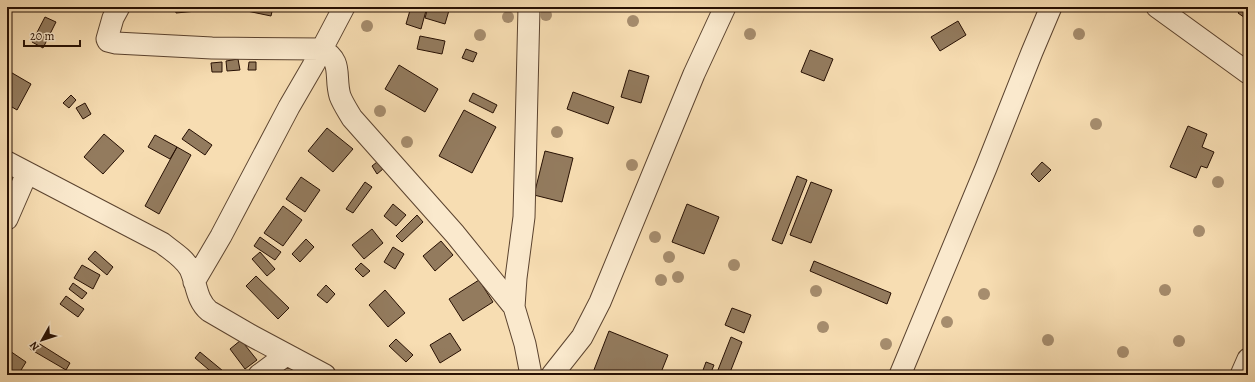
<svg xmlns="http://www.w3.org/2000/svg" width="1255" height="382" viewBox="0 0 1255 382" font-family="Alegreya,serif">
	<rect width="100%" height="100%" fill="#f7ddb2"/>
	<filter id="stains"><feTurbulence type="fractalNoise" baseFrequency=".005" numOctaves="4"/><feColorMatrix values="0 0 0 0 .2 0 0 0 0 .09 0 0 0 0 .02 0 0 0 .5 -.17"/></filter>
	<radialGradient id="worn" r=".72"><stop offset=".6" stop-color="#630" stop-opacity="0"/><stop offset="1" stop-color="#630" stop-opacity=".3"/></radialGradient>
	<path fill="#937b5e" stroke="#271003" d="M 175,7 L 207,7 L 207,10 L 176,13 Z
		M 248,7 L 273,7 L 271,16 L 247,11 Z
		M 411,7 L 427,7 L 421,29 L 406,24 Z
		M 428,7 L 450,7 L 445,24 L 425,18 Z
		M 1243,7 L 1248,7 L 1248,20 L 1238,13 Z
		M 45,17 L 56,22 L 43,48 L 32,42 Z
		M 958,21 L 966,35 L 940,51 L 931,37 Z
		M 420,36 L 445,41 L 442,54 L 417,49 Z
		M 466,49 L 477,53 L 473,62 L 462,58 Z
		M 810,50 L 833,59 L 824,81 L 801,72 Z
		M 238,59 L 240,70 L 227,71 L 226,61 Z
		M 222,62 L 222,72 L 212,72 L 211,63 Z
		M 249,62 L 256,62 L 256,70 L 248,70 Z
		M 399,65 L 438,89 L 425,112 L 385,89 Z
		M 7,70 L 31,84 L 17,110 L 7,104 Z
		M 629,70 L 649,76 L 641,103 L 621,97 Z
		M 573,92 L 614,107 L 608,124 L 567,109 Z
		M 473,93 L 497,105 L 493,113 L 469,101 Z
		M 71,95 L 76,100 L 69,108 L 63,103 Z
		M 85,103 L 91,114 L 83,119 L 76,108 Z
		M 464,110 L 496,127 L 472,173 L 439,156 Z
		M 1188,126 L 1207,134 L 1202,147 L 1214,152 L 1207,168 L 1201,166 L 1196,178 L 1170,167 Z
		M 327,128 L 353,149 L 333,172 L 308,151 Z
		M 189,129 L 212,145 L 205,155 L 182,139 Z
		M 104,134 L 124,151 L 103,174 L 84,157 Z
		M 155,135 L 177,147 L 170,159 L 148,147 Z
		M 177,147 L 191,155 L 159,214 L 145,206 Z
		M 545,151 L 573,158 L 562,202 L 534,195 Z
		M 377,162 L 383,169 L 377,174 L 372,166 Z
		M 1042,162 L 1051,170 L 1039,182 L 1031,174 Z
		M 797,176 L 807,180 L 782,244 L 772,240 Z
		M 301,177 L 320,190 L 305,212 L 286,199 Z
		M 365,182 L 372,187 L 353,213 L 346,209 Z
		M 811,182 L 832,190 L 811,243 L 790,235 Z
		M 393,204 L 406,215 L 396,226 L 384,216 Z
		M 687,204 L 719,217 L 704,254 L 672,242 Z
		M 283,206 L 302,220 L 283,246 L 264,233 Z
		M 417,215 L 423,222 L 402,242 L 396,236 Z
		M 372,229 L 383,243 L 364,259 L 352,245 Z
		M 260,237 L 281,252 L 275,260 L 254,246 Z
		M 306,239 L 314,247 L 300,262 L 292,254 Z
		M 441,241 L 453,255 L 435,271 L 423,256 Z
		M 393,247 L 404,254 L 395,269 L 384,262 Z
		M 95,251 L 113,267 L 107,275 L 88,259 Z
		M 260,252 L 275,269 L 267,276 L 252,259 Z
		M 814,261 L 891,293 L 887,304 L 810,271 Z
		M 361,263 L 370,271 L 363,277 L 355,269 Z
		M 82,265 L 100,275 L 93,289 L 74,278 Z
		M 256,276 L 289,308 L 278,319 L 246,286 Z
		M 479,280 L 493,302 L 463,321 L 449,299 Z
		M 73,283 L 87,293 L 82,299 L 69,289 Z
		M 326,285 L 335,294 L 327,303 L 317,295 Z
		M 385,290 L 405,313 L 388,327 L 369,305 Z
		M 66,296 L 84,309 L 78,317 L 60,304 Z
		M 732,308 L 751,315 L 744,333 L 725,325 Z
		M 609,331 L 668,355 L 660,375 L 592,375 Z
		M 450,333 L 461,350 L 440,363 L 430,345 Z
		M 731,337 L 742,342 L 729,375 L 716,375 Z
		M 396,339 L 413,355 L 406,362 L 389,346 Z
		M 241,340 L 257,360 L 245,369 L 230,349 Z
		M 35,341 L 70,363 L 66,370 L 30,349 Z
		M 7,349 L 26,362 L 18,375 L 7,375 Z
		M 200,352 L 223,371 L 219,375 L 215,375 L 195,358 Z
		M 706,362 L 714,365 L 710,375 L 702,373 Z"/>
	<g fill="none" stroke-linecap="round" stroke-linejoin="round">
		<g stroke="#5b432f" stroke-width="23">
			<path id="minor" d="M 119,7 L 113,18 L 107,39 L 108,41 L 116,43 L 212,48 L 321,49 C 344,61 334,76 340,96 C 343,104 348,111 352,118 L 455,234 L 514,307
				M 529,7 L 524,217 L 516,278 L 514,307 L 525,344 L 531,375
				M 1157,7 L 1248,73
				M 7,162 L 162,243 C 172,251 184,258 190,269 C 197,284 196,300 209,311 L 252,336 L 325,375
				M 7,219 L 27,173
				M 194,282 L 221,236 L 289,107 L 314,64 L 344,7
				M 259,375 L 286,355
				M 552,375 L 582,337 L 600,302 L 694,74 L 725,7
				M 900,375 L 986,168 L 1032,52 L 1051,7
				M 1241,375 L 1248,359"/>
		</g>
		<use href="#minor" stroke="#fae9cd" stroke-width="21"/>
	</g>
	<g fill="#a68d6e">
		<circle cx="546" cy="15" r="6"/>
		<circle cx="508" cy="17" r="6"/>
		<circle cx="633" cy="21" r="6"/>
		<circle cx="367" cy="26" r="6"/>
		<circle cx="750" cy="34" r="6"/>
		<circle cx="1079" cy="34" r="6"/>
		<circle cx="480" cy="35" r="6"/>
		<circle cx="380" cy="111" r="6"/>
		<circle cx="1096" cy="124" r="6"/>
		<circle cx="557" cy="132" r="6"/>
		<circle cx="407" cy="142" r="6"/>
		<circle cx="632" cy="165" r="6"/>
		<circle cx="1218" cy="182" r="6"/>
		<circle cx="1199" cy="231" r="6"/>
		<circle cx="655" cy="237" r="6"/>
		<circle cx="669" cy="257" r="6"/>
		<circle cx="734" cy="265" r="6"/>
		<circle cx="678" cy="277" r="6"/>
		<circle cx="661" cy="280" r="6"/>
		<circle cx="1165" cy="290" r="6"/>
		<circle cx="816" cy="291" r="6"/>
		<circle cx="984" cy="294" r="6"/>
		<circle cx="947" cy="322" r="6"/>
		<circle cx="823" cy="327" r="6"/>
		<circle cx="1048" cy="340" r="6"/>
		<circle cx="1179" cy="341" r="6"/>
		<circle cx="886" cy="344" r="6"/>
		<circle cx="1123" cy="352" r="6"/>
	</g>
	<rect width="1255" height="382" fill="none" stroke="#f7ddb2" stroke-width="24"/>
	<rect x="8" y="8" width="1239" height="366" fill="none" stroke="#271003" stroke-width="2"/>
	<rect x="12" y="12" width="1231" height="358" fill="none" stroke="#271003"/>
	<g transform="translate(42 340) rotate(231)" stroke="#fae9cd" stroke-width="3" paint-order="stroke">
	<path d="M0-3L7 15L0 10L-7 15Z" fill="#271003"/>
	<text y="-6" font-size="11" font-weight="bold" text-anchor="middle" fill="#271003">N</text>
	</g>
	<path d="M24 40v6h56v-6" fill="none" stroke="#271003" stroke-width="2"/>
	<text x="30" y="40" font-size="12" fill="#271003" stroke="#fae9cd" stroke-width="3" paint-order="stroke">20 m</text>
	<rect width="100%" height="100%" filter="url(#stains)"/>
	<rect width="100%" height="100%" fill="url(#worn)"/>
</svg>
